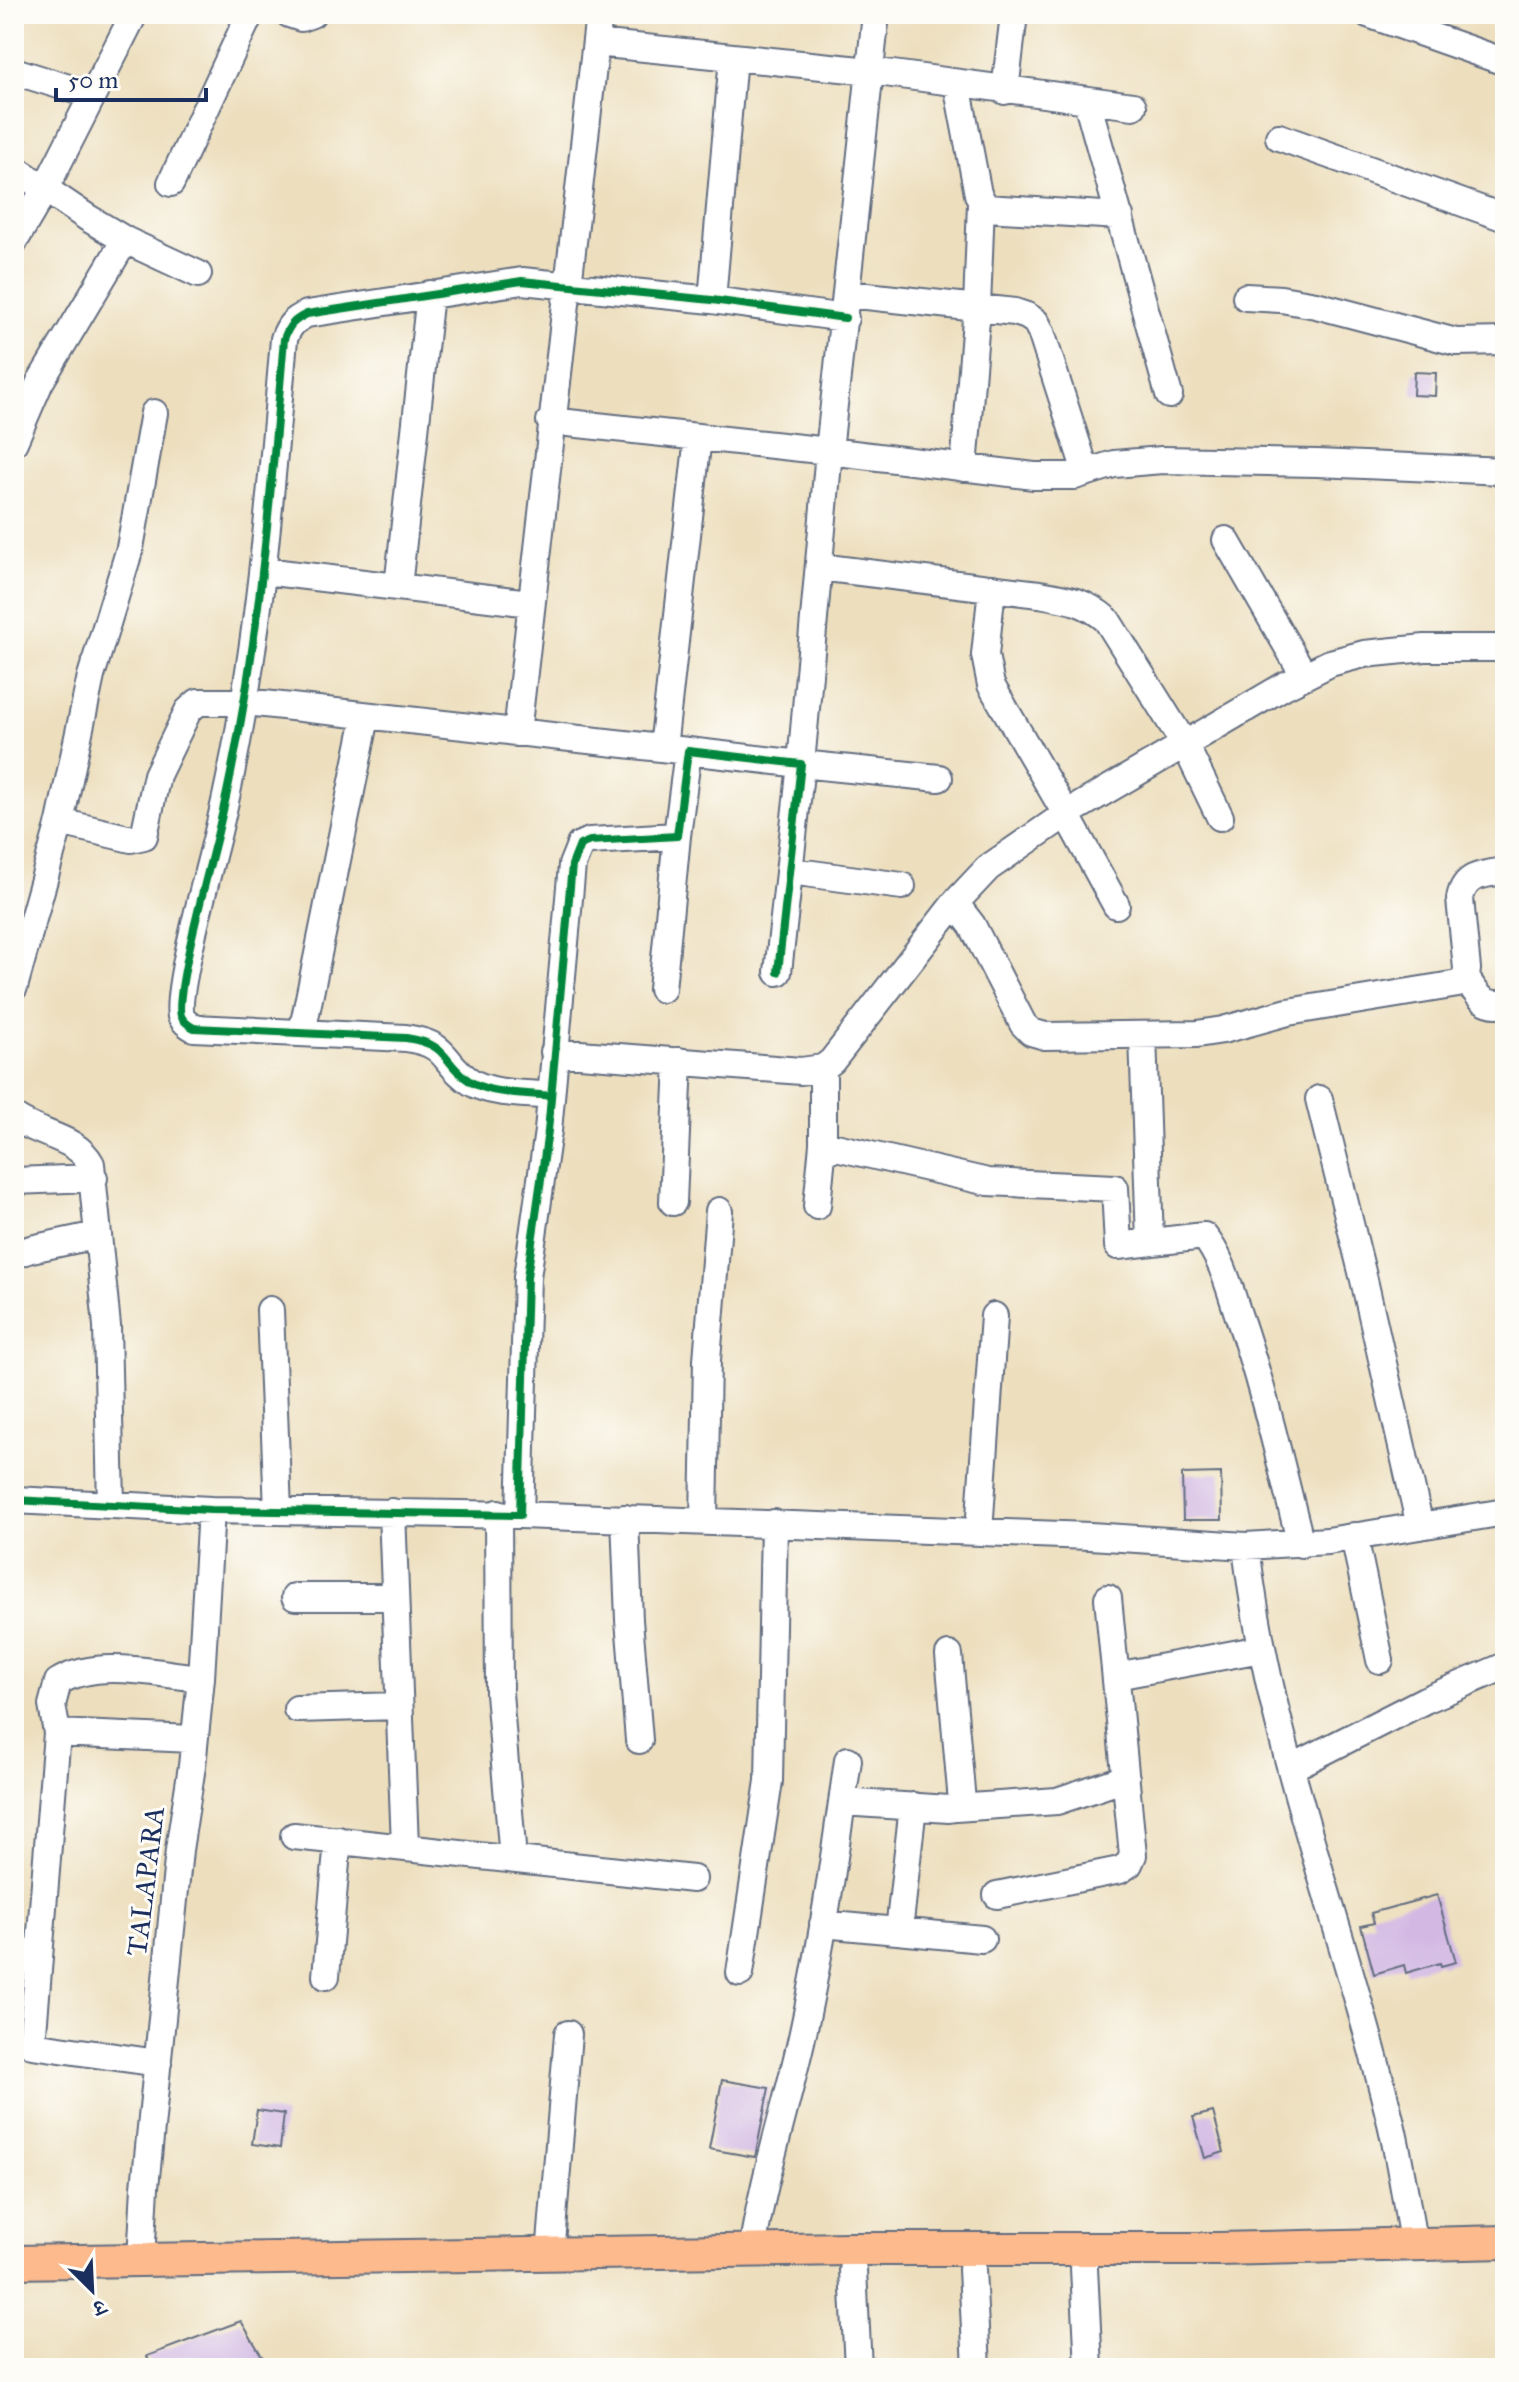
<svg xmlns="http://www.w3.org/2000/svg" width="1519" height="2382" viewBox="0 0 1519 2382" font-family="'IM FELL Great Primer','Noto Serif Devanagari',serif">
	<rect width="100%" height="100%" fill="#fdfcf7"/>
	<filter id="ink" filterUnits="userSpaceOnUse"><feTurbulence type="fractalNoise" baseFrequency=".0125" numOctaves="2"/><feDisplacementMap in="SourceGraphic" scale="16" xChannelSelector="R" yChannelSelector="G"/><feConvolveMatrix kernelMatrix="1 2 1 2 8 2 1 2 1" color-interpolation-filters="sRGB"/></filter>
	<filter id="wash" filterUnits="userSpaceOnUse"><feTurbulence type="fractalNoise" baseFrequency=".006" numOctaves="4" result="noise"/><feDisplacementMap in="SourceGraphic" scale="32" xChannelSelector="R" yChannelSelector="G"/><feGaussianBlur stdDeviation="1.8" result="paint"/><feColorMatrix in="noise" values="0 0 0 0 0 0 0 0 0 0 0 0 0 0 0 0 0 1.4 0 .05"/><feComposite in="paint" operator="in"/></filter>
	<g filter="url(#wash)">
		<rect width="100%" height="100%" fill="#eddfbe"/>
		<g id="blocks">
			<path fill="#d2b8e3" d="M 1414,372 L 1436,373 L 1435,396 L 1413,395 Z
				M 1221,1473 L 1222,1520 L 1183,1520 L 1182,1474 Z
				M 1437,1895 L 1456,1962 L 1441,1966 L 1440,1963 L 1406,1973 L 1404,1965 L 1374,1974 L 1361,1926 L 1374,1923 L 1371,1913 Z
				M 722,2080 L 769,2088 L 755,2157 L 709,2149 Z
				M 257,2110 L 284,2114 L 280,2148 L 252,2144 Z
				M 1213,2112 L 1224,2152 L 1205,2158 L 1193,2117 Z
				M 241,2321 L 269,2368 L 152,2368 L 147,2356 Z"/>
		</g>
	</g>
	<g filter="url(#ink)">
		<use href="#blocks" fill-opacity="0" stroke="#646d80" stroke-width="2"/>
		<g fill="none" stroke-linecap="round" stroke-linejoin="round">
			<g stroke="#646d80" stroke-width="30">
				<path id="minor" d="M 289,14 L 301,18 L 312,14
					M 876,14 L 829,451 L 801,764 L 939,778
					M 1368,14 L 1505,62
					M 596,43 L 870,71 L 1133,106
					M 14,71 L 91,95
					M 957,84 L 978,194 L 986,208 L 1120,216
					M 1005,91 L 1014,14
					M 1087,101 L 1169,395
					M 1279,137 L 1505,218
					M 14,168 L 88,218 L 125,240 L 198,274
					M 171,183 L 250,14
					M 14,242 L 45,189 L 134,14
					M 848,294 L 1015,312 L 1027,316 L 1036,322 L 1041,332 L 1086,472
					M 1246,297 L 1281,299 L 1316,305 L 1456,342 L 1505,341
					M 712,300 L 733,57
					M 550,421 L 829,451 L 1034,476 L 1075,476 L 1114,464 L 1162,460 L 1317,463 L 1505,471
					M 14,442 L 40,382 L 125,240
					M 964,468 L 977,307 L 981,203
					M 1226,540 L 1304,675
					M 819,567 L 1039,594 C 1068,599 1085,601 1107,620 L 1185,745 L 1220,817
					M 264,571 L 530,603
					M 398,587 L 430,294
					M 992,588 L 985,655 L 991,685 L 1066,814 L 1116,905
					M 517,733 L 599,14
					M 663,748 L 698,437
					M 60,822 L 131,839 L 144,836 L 157,775 L 188,711 L 198,702 L 246,702 L 688,751
					M 790,871 L 902,886
					M 955,903 L 972,925 L 1023,1024 L 1031,1032 L 1045,1036 L 1197,1034 L 1223,1030 L 1288,1012 L 1458,984 L 1466,978 L 1467,969 L 1460,899 C 1464,874 1484,874 1505,871
					M 1466,978 C 1477,994 1483,1008 1505,1003
					M 14,987 L 60,822 L 91,676 L 130,548 L 154,413
					M 662,989 L 677,836
					M 302,1033 L 366,717
					M 1143,1035 L 1150,1242
					M 554,1052 L 801,1071 L 823,1068 L 832,1061 L 955,903 L 988,868 L 1066,814 L 1284,686 L 1330,663 L 1364,654 L 1425,648 L 1505,648
					M 551,1096 C 526,1093 493,1095 471,1082 C 440,1062 452,1045 406,1038 L 194,1028 C 188,1025 184,1022 181,1016 C 174,994 211,862 218,832 C 257,670 270,505 284,339 C 289,325 294,320 307,314 L 522,281 L 712,300 L 845,318
					M 1319,1099 L 1364,1280 L 1420,1526
					M 14,1117 C 40,1136 76,1136 91,1164 L 107,1326 L 111,1505
					M 823,1144 L 988,1182 L 1115,1188 L 1118,1246 L 1204,1236 C 1222,1258 1229,1287 1238,1314 C 1264,1389 1281,1467 1301,1544
					M 14,1181 L 94,1178
					M 673,1202 L 679,1061
					M 817,1206 L 823,1144 L 823,1068
					M 14,1255 L 31,1249 L 97,1235
					M 270,1310 L 278,1511
					M 14,1500 L 211,1510 L 520,1515 L 527,1277 L 548,1131 L 572,865 L 580,845 L 590,841 L 677,836 L 688,751 L 801,764 L 778,972
					M 392,1512 L 405,1846
					M 498,1513 L 499,1693 L 513,1859
					M 520,1515 L 1090,1536 L 1246,1546 L 1328,1541 L 1505,1512
					M 625,1518 L 629,1620 L 639,1740
					M 704,1521 L 707,1360 L 719,1211
					M 979,1531 L 994,1316
					M 1354,1536 L 1380,1660
					M 1246,1546 C 1268,1741 1343,1925 1389,2115 C 1400,2158 1406,2203 1414,2246
					M 295,1597 L 395,1597
					M 1116,1676 L 1261,1649
					M 297,1709 L 398,1706
					M 57,1733 L 193,1739
					M 1291,1768 L 1425,1700 L 1505,1666
					M 842,1802 L 949,1809 L 956,1808 L 962,1802 L 949,1655
					M 956,1808 L 1057,1801 L 1126,1778
					M 294,1836 L 693,1879
					M 997,1895 L 1120,1870 L 1129,1864 L 1133,1855 L 1108,1598
					M 823,1924 L 982,1939
					M 899,1931 L 913,1806
					M 740,1973 L 769,1781 L 774,1523
					M 326,1976 L 338,1840
					M 158,2063 L 32,2045 L 57,1733 L 52,1705 L 58,1682 C 98,1658 156,1674 201,1678
					M 752,2251 C 763,2178 786,2109 802,2037 C 822,1946 835,1852 848,1760
					M 550,2255 L 568,2034
					M 141,2260 L 145,2187 L 179,1850 L 192,1766 L 201,1678 L 211,1510
					M 1084,2268 L 1089,2368
					M 972,2269 L 977,2368
					M 853,2270 L 858,2368"/>
			</g>
			<g stroke="#646d80" stroke-width="36">
				<path id="major" d="M 14,2262 L 849,2249 L 1219,2249 L 1505,2242"/>
			</g>
			<use href="#minor" stroke="#fff" stroke-width="26"/>
			<use href="#major" stroke="#fcba8d" stroke-width="32"/>
			<g stroke="#fdfcf7" stroke-width="13">
				<path id="cycleway" d="M 551,1096 C 526,1093 493,1095 471,1082 C 440,1062 452,1045 406,1038 L 194,1028 C 188,1025 184,1022 181,1016 C 174,994 211,862 218,832 C 257,670 270,505 284,339 C 289,325 294,320 307,314 L 522,281 L 712,300 L 845,318
					M 14,1500 L 211,1510 L 520,1515 L 527,1277 L 548,1131 L 572,865 L 580,845 L 590,841 L 677,836 L 688,751 L 801,764 L 778,972"/>
			</g>
			<use href="#cycleway" stroke="#00873e" stroke-width="8"/>
		</g>
	</g>
	<g text-anchor="middle" stroke-width="6" stroke-linejoin="round" paint-order="stroke">
		<g font-size="28" fill="#1b2f5e" stroke="#fdfcf7">
			<text transform="translate(145 1881) rotate(-83)" y="10">TALAPARA</text>
		</g>
	</g>
	<rect width="1519" height="2382" fill="none" stroke="#fdfcf7" stroke-width="48"/>
	<g transform="translate(92 2290) rotate(156)" stroke="#fdfcf7" stroke-width="6" paint-order="stroke">
	<path d="M0-6L14 30L0 20L-14 30Z" fill="#1b2f5e"/>
	<text y="-12" font-size="22" font-weight="bold" text-anchor="middle" fill="#1b2f5e">उ</text>
	</g>
	<path d="M56 88v12h150v-12" fill="none" stroke="#1b2f5e" stroke-width="4"/>
	<text x="68" y="88" font-size="24" fill="#1b2f5e" stroke="#fdfcf7" stroke-width="6" paint-order="stroke">50 m</text>
</svg>
